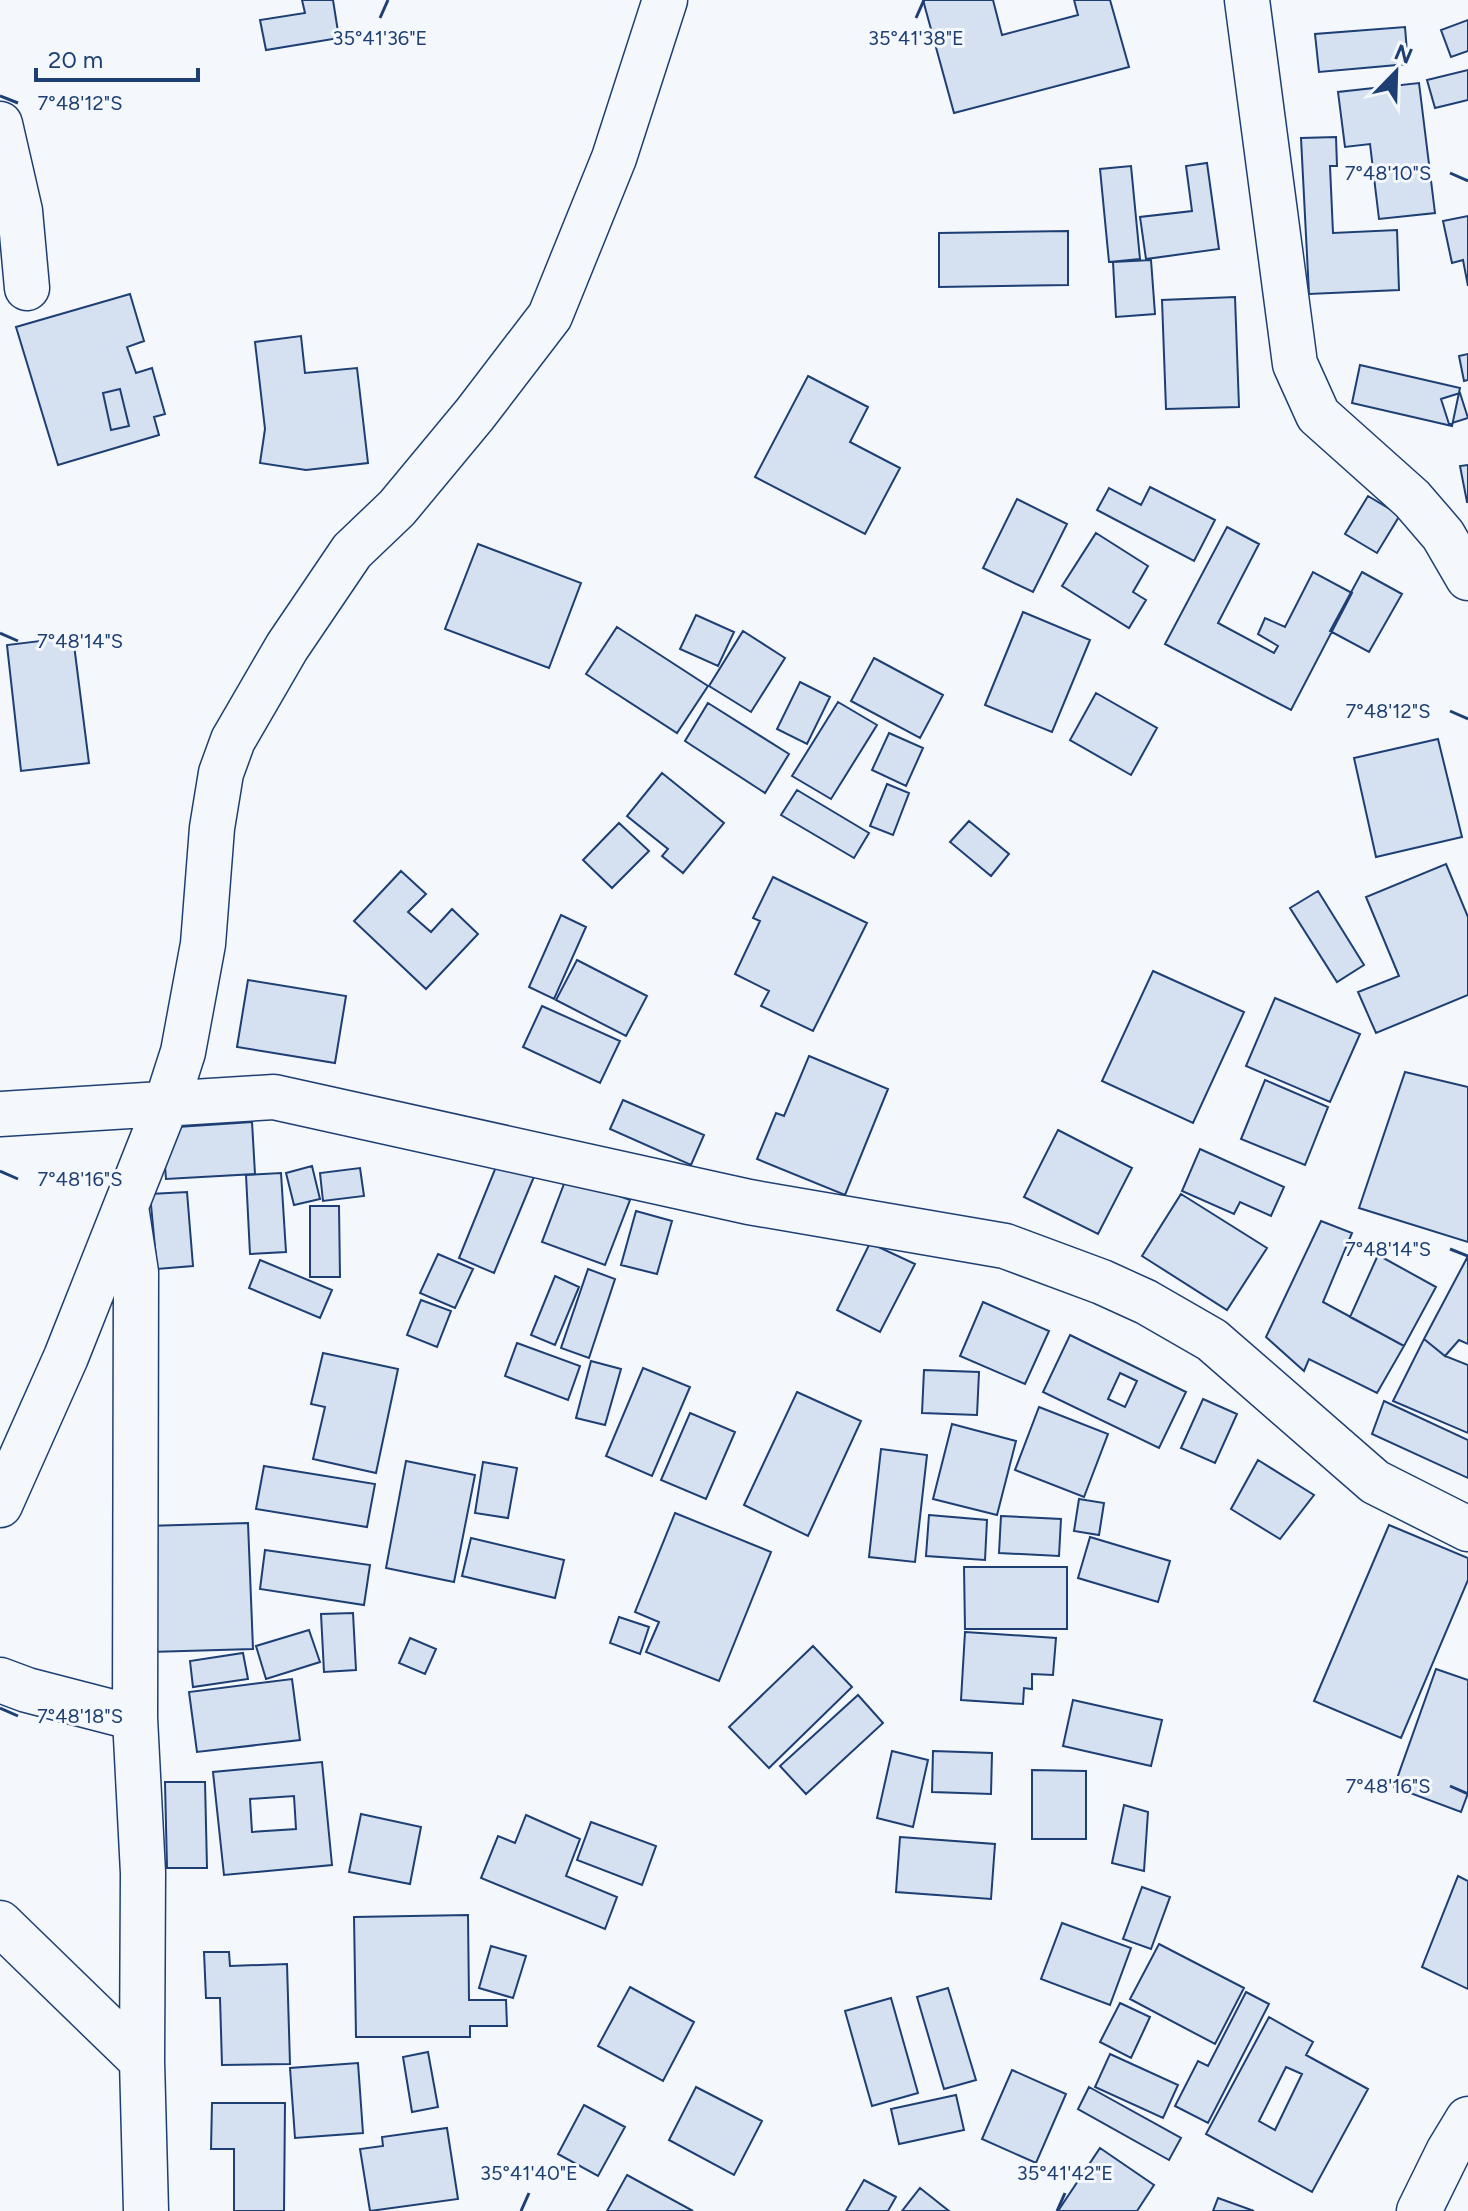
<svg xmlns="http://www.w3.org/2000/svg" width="1468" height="2211" viewBox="0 0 1468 2211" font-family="Figtree,sans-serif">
	<rect width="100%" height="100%" fill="#f4f7fb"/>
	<path fill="#d5e0f0" stroke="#1d3f73" stroke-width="2" fill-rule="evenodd" d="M 302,0 L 333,0 L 339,38 L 266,50 L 260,20 L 305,13 Z
		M 923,0 L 993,0 L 1002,35 L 1078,15 L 1074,0 L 1110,0 L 1129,67 L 954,113 Z
		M 1468,20 L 1468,51 L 1451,57 L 1441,30 Z
		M 1405,27 L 1408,64 L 1319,72 L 1315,34 Z
		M 1468,70 L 1468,100 L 1435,108 L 1427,80 Z
		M 1419,83 L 1435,213 L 1379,219 L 1370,144 L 1345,147 L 1338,92 Z
		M 1336,137 L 1337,166 L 1330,166 L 1333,233 L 1397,230 L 1399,290 L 1309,294 L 1301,138 Z
		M 1207,163 L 1219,249 L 1146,259 L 1140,217 L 1192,211 L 1186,166 Z
		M 1131,166 L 1140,259 L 1109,262 L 1100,169 Z
		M 1468,216 L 1468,286 L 1463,260 L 1452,263 L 1443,221 Z
		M 1068,231 L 1068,285 L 939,287 L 939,233 Z
		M 1151,260 L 1155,314 L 1116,317 L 1113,262 Z
		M 130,294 L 144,341 L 127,347 L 136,373 L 152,368 L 165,414 L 154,417 L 159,435 L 58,465 L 16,327 ZM 120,389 L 129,426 L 111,430 L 103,393 Z
		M 1235,297 L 1239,407 L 1166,409 L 1162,300 Z
		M 301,336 L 305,373 L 357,368 L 368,463 L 306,470 L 260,463 L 265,429 L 255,342 Z
		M 1468,354 L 1468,380 L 1464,381 L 1459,356 Z
		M 1360,365 L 1460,388 L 1452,426 L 1352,403 Z
		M 808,376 L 868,407 L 850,442 L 900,468 L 865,534 L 755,477 Z
		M 120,389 L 129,426 L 111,430 L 103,393 Z
		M 1460,393 L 1468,418 L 1449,424 L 1441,399 Z
		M 1468,465 L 1468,502 L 1467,502 L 1460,466 Z
		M 1150,487 L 1215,520 L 1194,561 L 1097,510 L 1109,488 L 1141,505 Z
		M 1368,496 L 1400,515 L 1377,553 L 1345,534 Z
		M 1017,499 L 1067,524 L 1033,592 L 983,568 Z
		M 1227,527 L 1259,544 L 1218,623 L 1274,653 L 1278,646 L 1258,634 L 1265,618 L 1285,627 L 1313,572 L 1352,593 L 1291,710 L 1165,644 Z
		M 1096,533 L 1148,566 L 1133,592 L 1146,600 L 1129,628 L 1062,586 Z
		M 478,544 L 581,583 L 549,668 L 445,629 Z
		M 1362,572 L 1402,594 L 1369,652 L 1330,631 Z
		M 1023,612 L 1090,640 L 1052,732 L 985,705 Z
		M 696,615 L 734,632 L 718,666 L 680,649 Z
		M 617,627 L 708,686 L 677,733 L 586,674 Z
		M 743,631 L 785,658 L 751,712 L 709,686 Z
		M 73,637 L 89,763 L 21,771 L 7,645 Z
		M 874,658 L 943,695 L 920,738 L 851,701 Z
		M 800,682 L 830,697 L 807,744 L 777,729 Z
		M 1096,693 L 1157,728 L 1131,775 L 1070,740 Z
		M 838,702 L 877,725 L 831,799 L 792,776 Z
		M 708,703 L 789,754 L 765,793 L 685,741 Z
		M 889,733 L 923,748 L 906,786 L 872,770 Z
		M 1438,739 L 1462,837 L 1376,857 L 1354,758 Z
		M 662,773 L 724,823 L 683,873 L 662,856 L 668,849 L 627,816 Z
		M 887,784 L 909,793 L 893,835 L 870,826 Z
		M 797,790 L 869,833 L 854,858 L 781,815 Z
		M 969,821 L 1009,854 L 991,876 L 950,842 Z
		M 619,823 L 649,851 L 612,888 L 583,860 Z
		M 1446,864 L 1468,917 L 1468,995 L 1376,1033 L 1358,992 L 1399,976 L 1366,897 Z
		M 401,871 L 426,894 L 408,912 L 431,932 L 452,909 L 478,934 L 426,989 L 354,921 Z
		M 773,877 L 867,923 L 813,1031 L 761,1006 L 769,991 L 735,974 L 760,921 L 753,918 Z
		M 1318,891 L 1364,965 L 1337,982 L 1290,908 Z
		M 561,915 L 586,927 L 554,999 L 529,987 Z
		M 577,960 L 647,996 L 626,1036 L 556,1000 Z
		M 1153,971 L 1244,1012 L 1193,1123 L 1102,1081 Z
		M 248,980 L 346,996 L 335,1063 L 237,1047 Z
		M 1275,998 L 1360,1034 L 1330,1102 L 1246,1066 Z
		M 542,1006 L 620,1041 L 600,1083 L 523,1047 Z
		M 809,1056 L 888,1089 L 845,1195 L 757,1159 L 776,1113 L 784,1116 Z
		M 1405,1072 L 1468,1087 L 1468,1242 L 1359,1208 Z
		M 1265,1080 L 1328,1107 L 1305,1165 L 1241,1139 Z
		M 623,1100 L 704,1135 L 691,1165 L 610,1129 Z
		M 252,1122 L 255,1174 L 166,1179 L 162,1128 Z
		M 1058,1130 L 1132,1168 L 1098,1234 L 1024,1197 Z
		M 1200,1149 L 1284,1187 L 1271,1216 L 1240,1202 L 1234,1214 L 1182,1191 Z
		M 502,1152 L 538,1167 L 494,1273 L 459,1258 Z
		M 312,1166 L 320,1199 L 294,1205 L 286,1173 Z
		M 360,1168 L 364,1196 L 323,1201 L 320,1173 Z
		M 281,1173 L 286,1252 L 250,1254 L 246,1175 Z
		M 567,1176 L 630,1200 L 605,1265 L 542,1242 Z
		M 187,1192 L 193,1266 L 157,1269 L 150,1194 Z
		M 1181,1194 L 1267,1248 L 1227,1310 L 1142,1256 Z
		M 310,1206 L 339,1206 L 340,1277 L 310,1277 Z
		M 636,1211 L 672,1221 L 657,1274 L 621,1265 Z
		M 1321,1221 L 1352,1233 L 1323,1302 L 1404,1346 L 1377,1393 L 1309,1359 L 1304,1371 L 1266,1337 Z
		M 870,1243 L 915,1264 L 880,1332 L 837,1310 Z
		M 438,1254 L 473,1269 L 455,1308 L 420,1293 Z
		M 1378,1255 L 1436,1287 L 1404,1346 L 1350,1317 Z
		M 1468,1256 L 1468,1344 L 1459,1340 L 1445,1356 L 1424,1339 Z
		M 260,1260 L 332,1290 L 320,1318 L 249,1288 Z
		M 588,1269 L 615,1279 L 589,1358 L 561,1348 Z
		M 555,1276 L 579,1287 L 555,1345 L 531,1335 Z
		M 421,1300 L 451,1311 L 437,1347 L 407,1335 Z
		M 983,1302 L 1049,1331 L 1025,1384 L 960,1356 Z
		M 1070,1335 L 1186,1392 L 1159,1448 L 1043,1392 ZM 1120,1373 L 1137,1381 L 1125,1407 L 1108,1399 Z
		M 1424,1339 L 1445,1356 L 1468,1365 L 1468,1433 L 1393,1401 Z
		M 517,1343 L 580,1366 L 568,1400 L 505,1376 Z
		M 323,1353 L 398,1369 L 376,1473 L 313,1459 L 325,1407 L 311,1404 Z
		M 591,1361 L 621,1369 L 605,1425 L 576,1418 Z
		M 643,1368 L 690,1387 L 652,1476 L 606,1456 Z
		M 924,1370 L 979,1372 L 977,1415 L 922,1413 Z
		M 797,1392 L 861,1421 L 808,1536 L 744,1505 Z
		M 1203,1399 L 1237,1414 L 1215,1463 L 1181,1448 Z
		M 1384,1401 L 1468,1440 L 1468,1478 L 1372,1434 Z
		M 1039,1407 L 1108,1434 L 1084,1497 L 1015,1470 Z
		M 690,1413 L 735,1432 L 706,1499 L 661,1480 Z
		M 952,1424 L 1016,1441 L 997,1515 L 933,1499 Z
		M 881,1449 L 927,1455 L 915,1562 L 869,1557 Z
		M 1258,1460 L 1314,1495 L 1280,1539 L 1231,1509 Z
		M 406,1461 L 475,1475 L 454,1582 L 386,1568 Z
		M 483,1462 L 517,1468 L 508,1518 L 475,1513 Z
		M 264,1466 L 375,1484 L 367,1527 L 256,1509 Z
		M 1079,1499 L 1104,1503 L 1099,1535 L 1074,1531 Z
		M 675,1513 L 771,1552 L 719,1681 L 646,1652 L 659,1622 L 635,1612 Z
		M 929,1515 L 987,1520 L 985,1560 L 926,1556 Z
		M 1001,1516 L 1061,1519 L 1059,1556 L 999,1553 Z
		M 248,1523 L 253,1649 L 150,1652 L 146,1526 Z
		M 1389,1525 L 1468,1558 L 1468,1580 L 1401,1738 L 1314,1701 Z
		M 1090,1537 L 1170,1561 L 1158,1602 L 1078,1578 Z
		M 471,1538 L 564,1560 L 555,1598 L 462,1576 Z
		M 265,1550 L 370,1565 L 364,1605 L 260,1589 Z
		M 964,1567 L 1067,1567 L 1067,1629 L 965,1629 Z
		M 353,1613 L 356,1670 L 324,1672 L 321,1614 Z
		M 619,1617 L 649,1627 L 640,1654 L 610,1643 Z
		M 309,1630 L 320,1662 L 266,1679 L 256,1646 Z
		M 965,1632 L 1056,1638 L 1053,1675 L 1032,1674 L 1032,1689 L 1024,1688 L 1023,1704 L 961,1700 Z
		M 410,1638 L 436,1649 L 425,1674 L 399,1663 Z
		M 813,1646 L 852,1687 L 769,1768 L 729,1727 Z
		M 243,1653 L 248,1679 L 193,1687 L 190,1661 Z
		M 1436,1669 L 1468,1680 L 1468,1793 L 1461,1812 L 1394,1787 Z
		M 292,1679 L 300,1740 L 197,1752 L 189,1692 Z
		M 858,1695 L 883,1723 L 806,1794 L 780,1766 Z
		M 1073,1700 L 1162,1720 L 1151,1766 L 1063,1746 Z
		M 892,1751 L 928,1760 L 913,1827 L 877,1818 Z
		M 933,1751 L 992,1753 L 991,1794 L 932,1792 Z
		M 322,1762 L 332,1865 L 224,1875 L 213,1772 ZM 294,1796 L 296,1829 L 252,1832 L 250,1799 Z
		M 1032,1770 L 1086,1771 L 1086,1839 L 1032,1839 Z
		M 165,1782 L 205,1782 L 207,1868 L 167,1868 Z
		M 1124,1805 L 1148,1812 L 1144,1871 L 1112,1863 Z
		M 361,1814 L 421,1827 L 410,1884 L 349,1872 Z
		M 526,1815 L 580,1839 L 566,1876 L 617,1897 L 605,1929 L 481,1878 L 498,1836 L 515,1843 Z
		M 591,1822 L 656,1846 L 642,1885 L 577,1860 Z
		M 900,1837 L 995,1844 L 991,1899 L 896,1892 Z
		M 1458,1876 L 1468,1881 L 1468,1989 L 1422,1967 Z
		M 1142,1887 L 1170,1897 L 1151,1949 L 1123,1939 Z
		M 468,1915 L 469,2000 L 506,2000 L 507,2026 L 470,2026 L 470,2037 L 356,2037 L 354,1917 Z
		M 1062,1923 L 1131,1948 L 1110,2005 L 1041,1979 Z
		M 1159,1944 L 1244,1988 L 1215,2044 L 1130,1999 Z
		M 491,1946 L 526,1956 L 513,1998 L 479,1988 Z
		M 204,1952 L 229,1952 L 230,1966 L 287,1964 L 290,2064 L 222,2065 L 220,1998 L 206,1998 Z
		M 630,1987 L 694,2022 L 663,2081 L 598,2046 Z
		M 948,1988 L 976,2080 L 944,2089 L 917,1997 Z
		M 1246,1992 L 1269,2004 L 1208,2123 L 1175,2106 L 1198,2061 L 1208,2066 Z
		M 891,1998 L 918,2093 L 872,2106 L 845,2011 Z
		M 1120,2003 L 1150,2017 L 1131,2058 L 1100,2042 Z
		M 1269,2017 L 1313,2042 L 1306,2055 L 1368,2089 L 1312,2192 L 1206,2134 ZM 1286,2067 L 1302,2074 L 1275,2130 L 1259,2121 Z
		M 428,2052 L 438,2107 L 412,2112 L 403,2057 Z
		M 1110,2054 L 1178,2085 L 1163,2118 L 1095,2087 Z
		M 358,2063 L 363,2133 L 295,2138 L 290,2068 Z
		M 1012,2070 L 1066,2094 L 1036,2163 L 982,2139 Z
		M 696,2087 L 762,2121 L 734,2175 L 669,2140 Z
		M 1089,2087 L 1181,2138 L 1169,2160 L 1078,2109 Z
		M 956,2095 L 964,2130 L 899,2144 L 891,2109 Z
		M 212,2103 L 285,2103 L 284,2211 L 234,2211 L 234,2149 L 211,2149 Z
		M 584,2105 L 625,2127 L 598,2176 L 558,2154 Z
		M 447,2128 L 458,2199 L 370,2211 L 360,2149 L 383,2146 L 382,2137 Z
		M 1100,2148 L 1154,2185 L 1137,2211 L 1058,2211 Z
		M 627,2175 L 693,2211 L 607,2211 Z
		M 864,2180 L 896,2197 L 888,2211 L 846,2211 Z
		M 920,2188 L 949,2211 L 902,2211 Z
		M 1218,2198 L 1254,2211 L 1213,2211 Z"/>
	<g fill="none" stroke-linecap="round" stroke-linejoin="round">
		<g stroke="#1d3f73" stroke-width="47">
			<path id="street" d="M 1247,0 L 1295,364 L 1318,415 L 1412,499 L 1443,535 L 1468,578
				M 0,124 L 20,211 L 27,288
				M 0,1114 L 274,1097 L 749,1202 L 1005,1246 L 1102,1282 L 1146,1302 L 1212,1340 L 1375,1482 L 1468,1529
				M 126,1207 L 136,1272 L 135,1718 L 143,1873 L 142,2061 L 146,2211
				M 0,1505 L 66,1357 L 166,1105 L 183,1052 L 203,944 L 212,828 L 221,773 L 233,740 L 287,647 L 352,551 L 397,508 L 475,414 L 550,316 L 614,158 L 665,0
				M 0,1680 L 27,1690 L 135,1718
				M 0,1923 L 142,2061
				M 1419,2211 L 1448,2152 L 1468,2119"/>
		</g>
		<use href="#street" stroke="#f4f7fb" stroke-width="44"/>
	</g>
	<path fill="none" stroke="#1d3f73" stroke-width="3" d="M 380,18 L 388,0M 916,18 L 924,0M 0,96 L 18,103M 1450,173 L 1468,181M 0,633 L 18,641M 1450,711 L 1468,719M 0,1171 L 18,1179M 1450,1249 L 1468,1256M 0,1708 L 18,1716M 1450,1786 L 1468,1794M 521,2211 L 529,2193M 1057,2211 L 1065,2193"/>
	<g font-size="20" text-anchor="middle" fill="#1d3f73" stroke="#f4f7fb" stroke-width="6" stroke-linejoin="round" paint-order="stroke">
		<text x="380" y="45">35°41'36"E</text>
		<text x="916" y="45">35°41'38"E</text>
		<text x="80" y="110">7°48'12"S</text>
		<text x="1388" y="180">7°48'10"S</text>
		<text x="80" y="648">7°48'14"S</text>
		<text x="1388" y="718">7°48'12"S</text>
		<text x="80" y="1186">7°48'16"S</text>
		<text x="1388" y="1256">7°48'14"S</text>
		<text x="80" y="1723">7°48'18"S</text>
		<text x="1388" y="1793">7°48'16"S</text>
		<text x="529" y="2180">35°41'40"E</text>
		<text x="1065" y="2180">35°41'42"E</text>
	</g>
	<g transform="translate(1396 72) rotate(23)" stroke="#f4f7fb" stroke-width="6" paint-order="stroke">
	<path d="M0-6L14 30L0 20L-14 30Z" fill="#1d3f73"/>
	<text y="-12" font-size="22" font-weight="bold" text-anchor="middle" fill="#1d3f73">N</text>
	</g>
	<path d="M36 68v12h162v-12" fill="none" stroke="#1d3f73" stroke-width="4"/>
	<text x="48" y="68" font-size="24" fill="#1d3f73" stroke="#f4f7fb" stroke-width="6" paint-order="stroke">20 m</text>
</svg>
